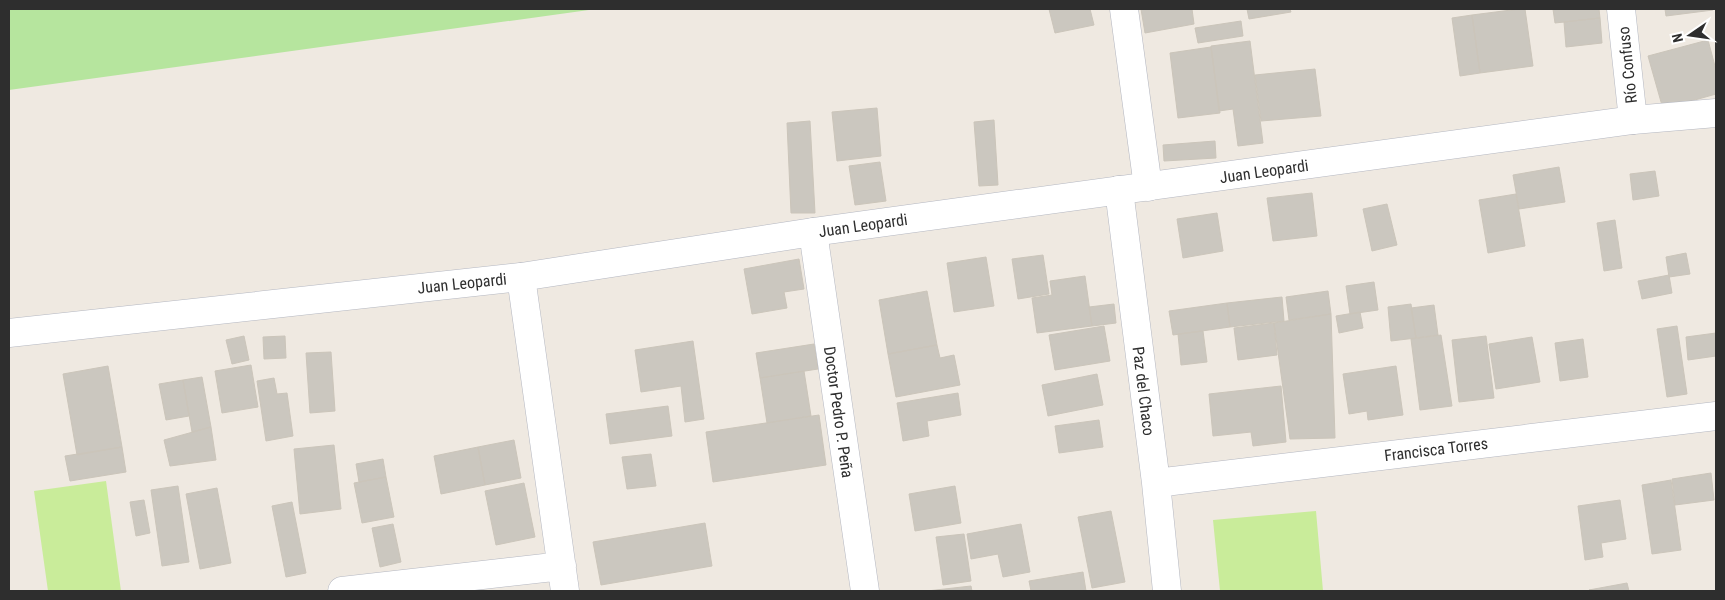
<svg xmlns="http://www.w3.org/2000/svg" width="1725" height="600" viewBox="0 0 1725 600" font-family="'Roboto Condensed',sans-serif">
	<rect width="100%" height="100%" fill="#efe9e1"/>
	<path fill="#b6e59e" d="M 9,9 L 596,9 L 9,90 Z"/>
	<path fill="#c9ec9a" d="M 106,481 L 121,591 L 48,591 L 34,491 Z
		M 1316,511 L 1323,591 L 1220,591 L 1213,520 Z"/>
	<path fill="#cbc7bf" stroke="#cbc5ba" d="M 1049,9 L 1090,9 L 1094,25 L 1055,33 Z
		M 1141,9 L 1192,9 L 1194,24 L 1145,33 Z
		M 1247,9 L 1290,9 L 1291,12 L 1249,19 Z
		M 1519,9 L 1525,9 L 1533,66 L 1480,73 L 1472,15 Z
		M 1553,9 L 1599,9 L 1600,18 L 1555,23 Z
		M 1665,9 L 1713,9 L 1713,10 L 1666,16 Z
		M 1472,15 L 1480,73 L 1460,76 L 1452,18 Z
		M 1600,18 L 1602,43 L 1566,47 L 1564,22 Z
		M 1241,21 L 1243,36 L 1198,43 L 1195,28 Z
		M 1708,40 L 1716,70 L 1716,94 L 1663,109 L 1648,56 Z
		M 1250,41 L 1263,143 L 1238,146 L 1233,109 L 1219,111 L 1211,46 Z
		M 1211,47 L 1220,113 L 1178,118 L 1170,53 Z
		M 1315,69 L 1321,116 L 1261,121 L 1255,75 Z
		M 877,108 L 881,156 L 837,161 L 832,112 Z
		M 994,120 L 998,185 L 979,186 L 974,122 Z
		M 810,121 L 815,213 L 791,213 L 787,123 Z
		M 1215,141 L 1216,158 L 1164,161 L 1163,145 Z
		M 880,162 L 886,201 L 855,205 L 849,166 Z
		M 1559,167 L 1565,202 L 1519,209 L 1513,175 Z
		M 1655,171 L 1659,196 L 1633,200 L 1630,174 Z
		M 1312,193 L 1317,236 L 1273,241 L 1267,198 Z
		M 1516,194 L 1525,246 L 1488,253 L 1479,200 Z
		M 1387,204 L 1397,245 L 1372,251 L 1363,209 Z
		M 1217,213 L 1223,251 L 1183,258 L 1177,219 Z
		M 1615,220 L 1622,268 L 1604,271 L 1597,223 Z
		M 1686,253 L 1690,274 L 1669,277 L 1666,257 Z
		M 1043,255 L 1049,294 L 1018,299 L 1012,259 Z
		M 986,257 L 994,306 L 954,312 L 947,263 Z
		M 799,259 L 804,289 L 784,292 L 787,308 L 752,314 L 744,269 Z
		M 1669,275 L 1672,293 L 1642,299 L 1638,281 Z
		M 1085,276 L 1092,326 L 1037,333 L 1032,298 L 1052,295 L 1050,281 Z
		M 1374,282 L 1378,310 L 1350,314 L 1346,286 Z
		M 927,291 L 937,345 L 888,354 L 879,300 Z
		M 1328,291 L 1331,314 L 1289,320 L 1286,297 Z
		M 1282,297 L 1284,321 L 1230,327 L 1227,303 Z
		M 1227,303 L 1230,327 L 1173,335 L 1169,311 Z
		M 1114,304 L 1116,323 L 1092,326 L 1089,307 Z
		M 1411,304 L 1416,338 L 1391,341 L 1388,307 Z
		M 1434,305 L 1438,335 L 1416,338 L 1411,308 Z
		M 1360,312 L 1363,328 L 1339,333 L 1336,316 Z
		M 1331,314 L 1335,438 L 1290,439 L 1274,323 Z
		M 1274,323 L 1277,355 L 1238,360 L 1234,328 Z
		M 1104,326 L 1110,361 L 1055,370 L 1049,335 Z
		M 1677,326 L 1687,394 L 1667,397 L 1657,329 Z
		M 1203,331 L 1207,362 L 1181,365 L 1178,334 Z
		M 1716,333 L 1716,356 L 1688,360 L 1686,337 Z
		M 1441,335 L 1452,406 L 1420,410 L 1411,339 Z
		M 244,336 L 249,360 L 232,364 L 226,340 Z
		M 285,336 L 286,358 L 264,359 L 263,337 Z
		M 1486,336 L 1494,398 L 1459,402 L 1452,340 Z
		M 1532,337 L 1540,382 L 1496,389 L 1489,344 Z
		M 1583,339 L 1588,377 L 1560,381 L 1555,343 Z
		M 693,341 L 704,419 L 685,422 L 681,386 L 641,392 L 635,350 Z
		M 814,344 L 818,369 L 760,378 L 756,353 Z
		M 937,345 L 940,358 L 954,355 L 960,385 L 896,397 L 888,354 Z
		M 331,352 L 335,411 L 310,413 L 306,353 Z
		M 251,365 L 258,407 L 222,413 L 215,371 Z
		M 108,366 L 122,447 L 77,455 L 63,374 Z
		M 1396,366 L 1403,415 L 1368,420 L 1367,411 L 1349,414 L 1343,374 Z
		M 804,371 L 811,416 L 767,423 L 760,378 Z
		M 1097,374 L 1103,405 L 1048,416 L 1042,385 Z
		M 202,377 L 211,427 L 192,432 L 183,380 Z
		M 274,378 L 277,394 L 287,393 L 293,436 L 266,441 L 257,381 Z
		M 183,380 L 189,416 L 166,420 L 159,384 Z
		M 1281,386 L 1286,442 L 1253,446 L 1251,432 L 1213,436 L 1209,394 Z
		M 958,393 L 961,415 L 927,421 L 929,436 L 903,441 L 897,403 Z
		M 668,406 L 672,436 L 610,444 L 606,414 Z
		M 819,415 L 826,465 L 713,482 L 706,432 Z
		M 1099,420 L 1103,447 L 1059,453 L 1055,426 Z
		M 211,427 L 216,460 L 170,466 L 164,440 Z
		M 514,440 L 521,478 L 485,485 L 478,447 Z
		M 334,445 L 341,509 L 300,514 L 294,449 Z
		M 122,447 L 126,472 L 70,481 L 65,456 Z
		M 478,447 L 485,485 L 441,494 L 434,456 Z
		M 651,454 L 656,486 L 627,489 L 622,457 Z
		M 383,459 L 386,477 L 359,482 L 356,464 Z
		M 1711,473 L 1714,500 L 1675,505 L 1672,479 Z
		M 386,477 L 394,517 L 362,523 L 354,483 Z
		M 1671,480 L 1681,550 L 1652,554 L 1642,485 Z
		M 524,483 L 535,537 L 496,545 L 485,491 Z
		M 178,486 L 189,562 L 162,566 L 151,490 Z
		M 955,486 L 961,523 L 915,531 L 909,494 Z
		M 217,488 L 231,563 L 200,569 L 186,494 Z
		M 144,500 L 150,533 L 136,536 L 130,502 Z
		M 1620,500 L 1626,539 L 1601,543 L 1603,557 L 1585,560 L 1578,506 Z
		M 292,502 L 306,573 L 286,577 L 272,506 Z
		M 1111,511 L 1125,582 L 1092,588 L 1078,517 Z
		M 705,523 L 712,566 L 601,585 L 593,542 Z
		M 393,524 L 401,562 L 380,567 L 372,528 Z
		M 1021,524 L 1030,572 L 1003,577 L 998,554 L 971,559 L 967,534 Z
		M 964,534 L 971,581 L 943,585 L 936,537 Z
		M 1083,572 L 1086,591 L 1031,591 L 1029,581 Z
		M 1627,583 L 1629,591 L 1589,590 Z
		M 971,586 L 972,591 L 927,591 Z"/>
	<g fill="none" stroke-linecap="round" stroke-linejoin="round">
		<g stroke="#b4b7c1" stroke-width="29">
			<path id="minor" d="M 1124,9 L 1148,187
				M 1621,9 L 1633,120
				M 1119,190 L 1156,483 L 1167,591
				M 813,232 L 865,591
				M 521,277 L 565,591
				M 1156,483 L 1716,416
				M 342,591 L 562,566"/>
		</g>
		<g stroke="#b4b7c1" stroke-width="29">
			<path id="secondary" d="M 9,333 L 521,277 L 813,232 L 1633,120 L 1716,113"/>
		</g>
		<use href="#minor" stroke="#fff" stroke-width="28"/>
		<use href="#secondary" stroke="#fff" stroke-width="28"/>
	</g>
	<g text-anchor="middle" stroke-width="4" stroke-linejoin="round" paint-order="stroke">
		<g font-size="16" fill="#2e2e2e" stroke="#fff">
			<text transform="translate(1627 65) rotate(-96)" y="6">Río Confuso</text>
			<text transform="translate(1264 171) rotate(-8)" y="6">Juan Leopardi</text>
			<text transform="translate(863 225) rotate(-8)" y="6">Juan Leopardi</text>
			<text transform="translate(462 283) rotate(-6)" y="6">Juan Leopardi</text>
			<text transform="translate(1144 391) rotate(83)" y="6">Paz del Chaco</text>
			<text transform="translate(839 412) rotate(82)" y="6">Doctor Pedro P. Peña</text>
			<text transform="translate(1436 449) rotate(-7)" y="6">Francisca Torres</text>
		</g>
	</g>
	<rect width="1725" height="600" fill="none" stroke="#2e2e2e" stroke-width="20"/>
	<g transform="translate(1690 35) rotate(257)" stroke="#ffffff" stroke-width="4" paint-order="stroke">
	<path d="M0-4L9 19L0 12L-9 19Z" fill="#2e2e2e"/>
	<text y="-8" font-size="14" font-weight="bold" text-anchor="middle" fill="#2e2e2e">N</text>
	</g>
</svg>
